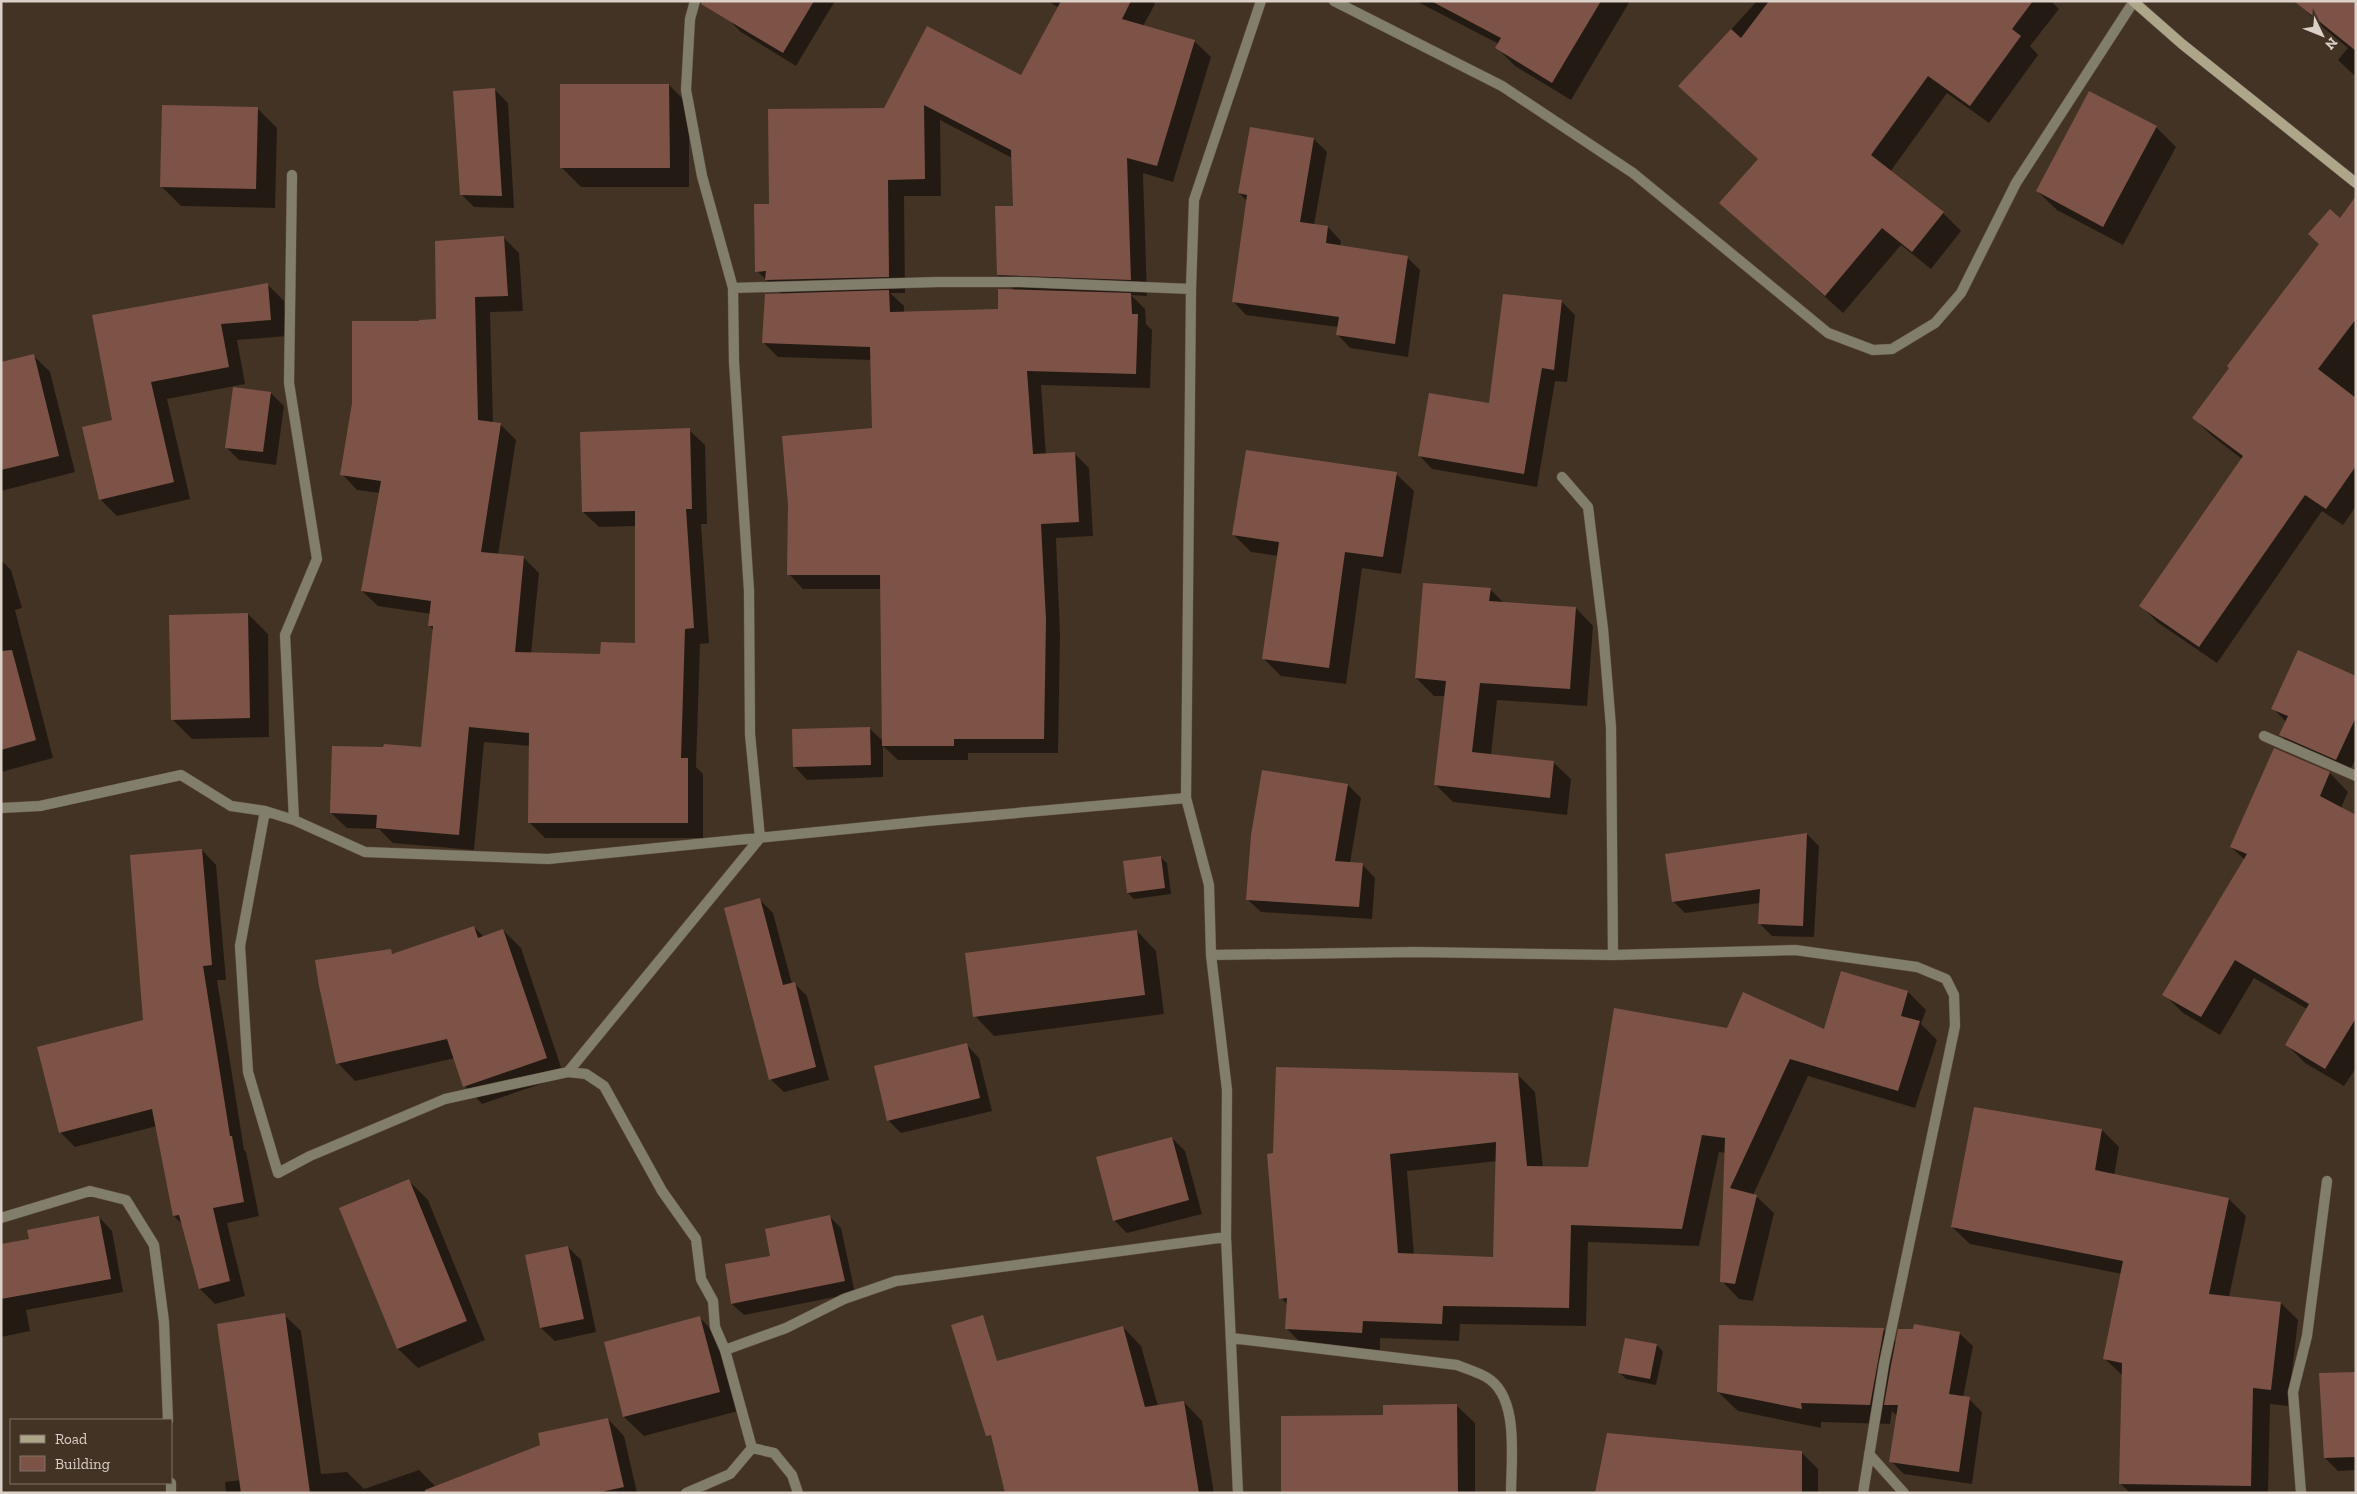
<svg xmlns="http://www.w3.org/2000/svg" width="2357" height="1494" viewBox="0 0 2357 1494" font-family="'Zilla Slab',serif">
	<rect width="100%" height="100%" fill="#433324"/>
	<path fill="#0007" fill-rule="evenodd" d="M 739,1 L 835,1 L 796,66 L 741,32 L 728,19 Z
		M 1048,1 L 1153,1 L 1155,4 L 1143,26 L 1194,41 L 1211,57 L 1173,182 L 1143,173 L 1147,296 L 1131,295 L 1145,309 L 1146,324 L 1152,330 L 1150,388 L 1041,385 L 1046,455 L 1074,453 L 1089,468 L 1093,536 L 1056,538 L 1060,635 L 1058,753 L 968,753 L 968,760 L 898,760 L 883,746 L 883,777 L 807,780 L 794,766 L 869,728 L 883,741 L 881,589 L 803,589 L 789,574 L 873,429 L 872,360 L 778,357 L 763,342 L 782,295 L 757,271 L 770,205 L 884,109 L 1022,77 L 1059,8 ZM 940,120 L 1012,158 L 1014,207 L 998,275 L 1015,291 L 999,310 L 904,313 L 904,306 L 890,293 L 905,293 L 904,196 L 941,196 Z
		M 1416,1 L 1630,1 L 1571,100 L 1515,66 L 1497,48 L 1499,44 Z
		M 1757,1 L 2051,1 L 2059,9 L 2030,46 L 2038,55 L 1989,123 L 1947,93 L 1890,172 L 1943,213 L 1961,231 L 1931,269 L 1901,245 L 1843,313 L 1721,203 L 1759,159 L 1680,86 Z
		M 2356,1 L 2356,77 L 2338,60 L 2348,48 L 2320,25 L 2298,3 Z
		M 669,85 L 689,105 L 689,187 L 581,187 L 561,167 Z
		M 494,89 L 508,103 L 514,208 L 474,207 L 461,194 Z
		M 257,108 L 277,128 L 275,208 L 181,206 L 161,186 Z
		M 2156,127 L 2176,147 L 2123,245 L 2057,210 L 2037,191 Z
		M 1314,139 L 1327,152 L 1314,225 L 1328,227 L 1341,241 L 1340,246 L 1407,257 L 1420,270 L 1408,357 L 1350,348 L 1337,334 L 1338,327 L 1246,315 L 1233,301 L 1248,202 L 1239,193 Z
		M 2356,233 L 2356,506 L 2343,525 L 2322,511 L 2217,663 L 2157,622 L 2141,606 L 2242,459 L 2211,435 L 2194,418 Z
		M 504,238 L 519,253 L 523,311 L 490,312 L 493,423 L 500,424 L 516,440 L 498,555 L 523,557 L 539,573 L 531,654 L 601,656 L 636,645 L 636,526 L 599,527 L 583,512 L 689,430 L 705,445 L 707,524 L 701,524 L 709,643 L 700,644 L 696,767 L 703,774 L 703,838 L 545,838 L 530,823 L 530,746 L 484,742 L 474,850 L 393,843 L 379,829 L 347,828 L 331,813 L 422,748 L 433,630 L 429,625 L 431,614 L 378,606 L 362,591 L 380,493 L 357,490 L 342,474 L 421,323 L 437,320 Z
		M 267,284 L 284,301 L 287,336 L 237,340 L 245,384 L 167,399 L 190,499 L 117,516 L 100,499 L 113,421 L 93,316 Z
		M 1561,301 L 1575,315 L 1567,382 L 1555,381 L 1537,487 L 1432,469 L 1419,455 L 1491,405 Z
		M 33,355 L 50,372 L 75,472 L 1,491 L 1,363 Z
		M 271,393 L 284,406 L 276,465 L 239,460 L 226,447 Z
		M 1396,474 L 1414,491 L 1401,574 L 1362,568 L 1346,684 L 1281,676 L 1263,658 L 1278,556 L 1251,552 L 1234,535 Z
		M 1,560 L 11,570 L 22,608 L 15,610 L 53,758 L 1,772 Z
		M 1490,589 L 1505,604 L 1576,608 L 1593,626 L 1587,706 L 1497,700 L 1491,755 L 1553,762 L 1571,779 L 1567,815 L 1453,802 L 1435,784 L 1446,696 L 1434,696 L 1416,678 Z
		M 248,614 L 268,634 L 269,737 L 192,739 L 172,719 Z
		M 2356,678 L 2356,758 L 2349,772 L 2294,748 L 2281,735 L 2286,722 L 2273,708 Z
		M 2274,749 L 2330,773 L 2348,792 L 2341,808 L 2356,816 L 2356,1068 L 2344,1086 L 2305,1063 L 2286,1044 L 2307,1009 L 2254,978 L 2220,1035 L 2183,1013 L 2164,994 L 2245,860 L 2231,847 Z
		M 1348,785 L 1361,798 L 1350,863 L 1362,864 L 1375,878 L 1372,919 L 1261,912 L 1247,899 Z
		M 1807,834 L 1819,846 L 1814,937 L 1772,936 L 1760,924 L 1760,903 L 1685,913 L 1673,901 Z
		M 202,850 L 216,865 L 226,980 L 217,980 L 244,1150 L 246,1152 L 259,1216 L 227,1223 L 245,1296 L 215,1304 L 200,1289 L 183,1225 L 174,1216 L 157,1126 L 75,1147 L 60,1132 L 144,1021 Z
		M 1160,857 L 1167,863 L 1171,894 L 1134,899 L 1128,893 Z
		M 760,900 L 773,913 L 792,984 L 794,983 L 807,996 L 829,1080 L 784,1092 L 770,1079 Z
		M 474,927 L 484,937 L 503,930 L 521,948 L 564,1076 L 482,1104 L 465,1086 L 455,1058 L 355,1081 L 338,1063 L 390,951 L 394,955 Z
		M 1137,931 L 1156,951 L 1164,1014 L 994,1036 L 975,1016 Z
		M 1842,973 L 1908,992 L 1926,1010 L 1921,1024 L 1937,1040 L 1915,1108 L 1808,1076 L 1753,1195 L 1756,1196 L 1774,1213 L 1753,1301 L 1739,1299 L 1722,1281 L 1726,1153 L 1719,1152 L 1699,1246 L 1588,1242 L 1586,1326 L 1460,1324 L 1459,1341 L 1380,1338 L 1380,1350 L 1304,1346 L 1286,1328 L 1288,1305 L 1281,1298 L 1268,1155 L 1517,1074 L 1535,1092 L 1543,1168 L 1589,1168 L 1728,1029 L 1824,1030 ZM 1497,1161 L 1495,1258 L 1414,1255 L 1407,1171 Z
		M 966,1044 L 979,1058 L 992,1111 L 901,1133 L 888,1120 Z
		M 2102,1130 L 2119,1147 L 2114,1176 L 2229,1199 L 2246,1216 L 2229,1297 L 2281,1303 L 2298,1320 L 2288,1406 L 2270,1404 L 2268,1493 L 2130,1493 L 2121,1484 L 2123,1376 L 2104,1358 L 2122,1274 L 1970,1244 L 1952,1227 Z
		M 1172,1138 L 1185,1151 L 1202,1214 L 1127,1233 L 1114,1220 Z
		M 409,1181 L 428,1200 L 485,1340 L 418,1368 L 398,1349 L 341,1209 Z
		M 829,1216 L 841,1228 L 855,1293 L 744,1315 L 732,1304 L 726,1265 L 772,1257 Z
		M 99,1217 L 112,1231 L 123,1292 L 26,1310 L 30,1331 L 1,1337 L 1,1245 L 30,1240 Z
		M 568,1247 L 581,1260 L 596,1332 L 555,1341 L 541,1328 Z
		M 284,1315 L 301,1331 L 321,1474 L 347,1472 L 364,1489 L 419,1470 L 435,1486 L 608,1419 L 624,1436 L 637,1493 L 226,1493 L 225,1482 L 241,1480 Z
		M 700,1318 L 720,1338 L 738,1411 L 644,1436 L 624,1417 L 605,1343 Z
		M 1720,1326 L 1884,1330 L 1897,1343 L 1959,1333 L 1973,1346 L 1963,1398 L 1969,1399 L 1982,1412 L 1972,1484 L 1904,1474 L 1891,1461 L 1897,1416 L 1892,1411 L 1890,1424 L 1821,1422 L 1821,1428 L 1738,1411 L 1718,1392 Z
		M 1123,1327 L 1141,1346 L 1158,1406 L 1184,1402 L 1202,1421 L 1214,1493 L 1006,1493 Z
		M 1657,1345 L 1663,1352 L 1656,1385 L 1626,1379 L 1620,1373 Z
		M 2356,1373 L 2356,1470 L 2338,1471 L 2325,1458 Z
		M 1457,1406 L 1475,1423 L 1475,1493 L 1282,1493 L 1384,1416 Z
		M 1801,1452 L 1818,1469 L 1818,1493 L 1596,1493 Z"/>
	<path fill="#7e5347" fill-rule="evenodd" d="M 702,1 L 814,1 L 783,53 L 701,4 Z
		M 1061,1 L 1131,1 L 1122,19 L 1195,40 L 1157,166 L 1127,158 L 1131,280 L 997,275 L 995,206 L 1013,206 L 1011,150 L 924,105 L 925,179 L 888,180 L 889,277 L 765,280 L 766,271 L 755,272 L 754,204 L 769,204 L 768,109 L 884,108 L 927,26 L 1021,75 Z
		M 1431,1 L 1601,1 L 1552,83 L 1495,48 L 1501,38 Z
		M 1769,1 L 2033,1 L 2012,29 L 2021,36 L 1970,106 L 1928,76 L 1871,155 L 1944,212 L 1912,252 L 1882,228 L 1825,296 L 1719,203 L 1758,159 L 1678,86 L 1731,29 L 1741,38 Z
		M 2294,1 L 2356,1 L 2356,51 Z
		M 560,84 L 669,84 L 670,168 L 560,168 Z
		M 495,88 L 502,196 L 460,195 L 453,91 Z
		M 2089,91 L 2157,126 L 2103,227 L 2036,191 Z
		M 162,105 L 258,107 L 256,189 L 160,187 Z
		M 1250,127 L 1314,138 L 1300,222 L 1328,226 L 1326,243 L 1408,256 L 1395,344 L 1336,335 L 1339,317 L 1232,302 L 1247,195 L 1238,193 Z
		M 2356,196 L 2356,319 L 2318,369 L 2356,398 L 2356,466 L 2326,509 L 2305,495 L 2199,647 L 2139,606 L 2243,456 L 2192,418 L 2229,368 L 2227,366 L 2319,244 L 2308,234 L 2330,209 L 2340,218 Z
		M 504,236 L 508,296 L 475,297 L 478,420 L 501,423 L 481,552 L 524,556 L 515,652 L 600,654 L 601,642 L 635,643 L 635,511 L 582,512 L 580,432 L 690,428 L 692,509 L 686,509 L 694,628 L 685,629 L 681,758 L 688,758 L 688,823 L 528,823 L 529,733 L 469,727 L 459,835 L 376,828 L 377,815 L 330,813 L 332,746 L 383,747 L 384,744 L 421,747 L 433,626 L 428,626 L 431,601 L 361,591 L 381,481 L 340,475 L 352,403 L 352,321 L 419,321 L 419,320 L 436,319 L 435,241 Z
		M 268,283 L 271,320 L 221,324 L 229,367 L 151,382 L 174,482 L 99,500 L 82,427 L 112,420 L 92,315 Z
		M 998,289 L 1131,293 L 1132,314 L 1138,314 L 1136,374 L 1027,371 L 1033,454 L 1075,452 L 1079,522 L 1041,524 L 1046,620 L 1044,739 L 954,739 L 954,746 L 882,746 L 880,575 L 787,575 L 788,505 L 782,436 L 872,428 L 870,347 L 762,343 L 765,294 L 889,290 L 890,312 L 998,309 Z
		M 1503,294 L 1562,300 L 1554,370 L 1542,368 L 1524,474 L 1418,456 L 1429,393 L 1489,403 Z
		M 34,354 L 59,456 L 1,470 L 1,362 Z
		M 233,387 L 271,392 L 263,452 L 225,448 Z
		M 1246,450 L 1397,472 L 1383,557 L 1345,552 L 1329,668 L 1262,659 L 1279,542 L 1232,535 Z
		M 1423,583 L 1491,588 L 1489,601 L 1576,607 L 1570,689 L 1480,683 L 1472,752 L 1554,761 L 1550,798 L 1434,785 L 1446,681 L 1415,678 Z
		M 248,613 L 250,718 L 171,720 L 169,615 Z
		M 12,650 L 36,740 L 1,750 L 1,651 Z
		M 2298,650 L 2356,676 L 2356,717 L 2336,760 L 2279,735 L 2288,716 L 2271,709 Z
		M 870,727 L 871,765 L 793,767 L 792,729 Z
		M 2274,748 L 2330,772 L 2320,796 L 2356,815 L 2356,1018 L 2325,1069 L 2285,1045 L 2309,1004 L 2235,960 L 2201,1017 L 2162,995 L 2247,854 L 2230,847 Z
		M 1262,770 L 1348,784 L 1335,861 L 1363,863 L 1359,907 L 1246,900 L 1251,835 Z
		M 1807,833 L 1803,926 L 1758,924 L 1760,889 L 1672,902 L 1665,854 Z
		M 202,849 L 212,965 L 203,966 L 230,1136 L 232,1136 L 244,1202 L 213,1208 L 230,1281 L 199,1289 L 179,1215 L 173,1216 L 152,1109 L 59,1133 L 37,1047 L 143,1020 L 130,855 Z
		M 1161,856 L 1165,888 L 1127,893 L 1123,861 Z
		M 760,898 L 783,985 L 795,982 L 816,1067 L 769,1080 L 724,908 Z
		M 474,926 L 478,938 L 503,929 L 547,1058 L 463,1087 L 447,1039 L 336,1064 L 319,986 L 315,960 L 391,949 L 392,954 Z
		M 1137,930 L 1145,995 L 973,1017 L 965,953 Z
		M 1841,971 L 1908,991 L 1901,1016 L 1920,1021 L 1898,1091 L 1790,1059 L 1730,1188 L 1757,1195 L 1735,1284 L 1720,1282 L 1725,1138 L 1702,1135 L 1682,1229 L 1571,1225 L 1569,1308 L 1443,1306 L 1442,1324 L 1363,1321 L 1362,1333 L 1285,1329 L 1287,1298 L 1279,1299 L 1267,1154 L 1273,1153 L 1276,1067 L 1518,1073 L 1527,1166 L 1588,1167 L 1614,1008 L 1727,1028 L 1743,992 L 1824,1029 ZM 1496,1142 L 1493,1257 L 1398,1253 L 1390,1154 Z
		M 967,1043 L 980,1098 L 887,1121 L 874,1066 Z
		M 1974,1107 L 2102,1129 L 2095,1170 L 2229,1198 L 2209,1294 L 2281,1302 L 2271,1390 L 2253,1388 L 2251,1486 L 2119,1484 L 2122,1363 L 2103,1359 L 2123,1261 L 1951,1227 Z
		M 1172,1137 L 1189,1200 L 1113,1221 L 1096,1157 Z
		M 409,1179 L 467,1321 L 397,1349 L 339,1208 Z
		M 830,1215 L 845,1281 L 731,1304 L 725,1264 L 770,1256 L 765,1229 Z
		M 99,1216 L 111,1279 L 1,1299 L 1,1244 L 29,1239 L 27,1230 Z
		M 568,1246 L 584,1319 L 540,1328 L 525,1255 Z
		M 285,1313 L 310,1493 L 241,1493 L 217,1324 Z
		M 983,1315 L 997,1361 L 1123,1326 L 1145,1407 L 1184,1401 L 1199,1493 L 1005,1493 L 991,1435 L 986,1436 L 951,1325 Z
		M 700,1316 L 720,1392 L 623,1417 L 604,1342 Z
		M 1914,1324 L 1960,1332 L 1949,1394 L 1970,1397 L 1959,1472 L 1889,1462 L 1898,1405 L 1884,1405 L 1891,1365 L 1898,1329 L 1913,1329 Z
		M 1719,1325 L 1884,1328 L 1870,1405 L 1801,1403 L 1802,1409 L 1717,1392 Z
		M 1625,1338 L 1657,1344 L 1650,1379 L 1618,1373 Z
		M 2356,1372 L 2356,1457 L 2324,1458 L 2319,1373 Z
		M 1457,1404 L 1458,1493 L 1281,1493 L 1281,1416 L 1383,1415 L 1383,1405 Z
		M 608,1418 L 624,1487 L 596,1493 L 425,1493 L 425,1490 L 540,1445 L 538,1433 Z
		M 1607,1433 L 1802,1451 L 1802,1493 L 1595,1493 Z"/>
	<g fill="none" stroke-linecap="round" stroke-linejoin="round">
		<g stroke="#5e4f42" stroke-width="11">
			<path id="street" d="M 1334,1 L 1502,86 L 1633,173 L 1828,333 L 1873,350 L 1892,349 L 1935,323 L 1961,293 L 2016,183 L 2134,1
				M 292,175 L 289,383 L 317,559 L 285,635 L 294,820
				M 733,288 L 938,282 L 1021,282 L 1191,289
				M 1562,477 L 1588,507 L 1603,629 L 1611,727 L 1613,955
				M 2264,736 L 2356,776
				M 1,808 L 40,806 L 181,775 L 231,806 L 265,811 L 294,820 L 365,852 L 548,859 L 927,821 L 1186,798
				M 265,811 L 240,946 L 248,1072 L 278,1173 L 310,1156 L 445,1099 L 568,1072 L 586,1074 L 604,1086 L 662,1191 L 696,1239 L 701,1279 L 713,1301 L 715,1327 L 725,1350
				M 1211,955 L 1415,952 L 1613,955 L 1795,950 L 1917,967 L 1946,979 L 1954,995 L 1955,1026 L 1884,1364 L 1863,1493
				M 568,1072 L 760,838 L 750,734 L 749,591 L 734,362 L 733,288 L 702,176 L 686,90 L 690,19 L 695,1
				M 1,1218 L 90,1191 L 126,1200 L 154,1245 L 164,1322 L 168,1420
				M 1231,1338 L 1457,1365 C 1467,1369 1477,1372 1486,1377 C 1520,1396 1511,1460 1511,1493
				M 752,1448 L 774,1453 L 792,1475 L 798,1493
				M 1869,1454 L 1904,1493
				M 171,1483 L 171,1493
				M 686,1493 L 730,1474 L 752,1448 L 725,1350 L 786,1328 L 844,1299 L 896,1281 L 1226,1237
				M 1238,1493 L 1226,1237 L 1227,1090 L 1211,955 L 1209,885 L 1186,798 L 1191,289 L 1194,200 L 1261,1
				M 2301,1493 L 2293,1392 L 2307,1336 L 2327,1181"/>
		</g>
		<g stroke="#5e4f42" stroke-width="11">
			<path id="secondary" d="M 2133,1 L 2182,44 L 2356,183"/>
		</g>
		<use href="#street" stroke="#827e6c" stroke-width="10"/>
		<use href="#secondary" stroke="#ada689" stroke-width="10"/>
	</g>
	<rect width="2357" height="1494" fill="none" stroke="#dbd1c8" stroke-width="5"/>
	<rect x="10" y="1419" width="162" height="65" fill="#433324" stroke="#807266"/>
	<rect x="20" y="1435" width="25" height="8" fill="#ada689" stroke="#807266"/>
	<text x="55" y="1444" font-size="15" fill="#dbd1c8">Road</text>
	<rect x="20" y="1456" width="25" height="15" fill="#7e5347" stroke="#807266"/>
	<text x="55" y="1469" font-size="15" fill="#dbd1c8">Building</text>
	<g transform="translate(2322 35) rotate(133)" stroke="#433324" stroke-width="4" paint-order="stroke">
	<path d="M0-4L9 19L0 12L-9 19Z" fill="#dbd1c8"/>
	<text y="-8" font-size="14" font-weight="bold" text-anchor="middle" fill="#dbd1c8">N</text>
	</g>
</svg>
